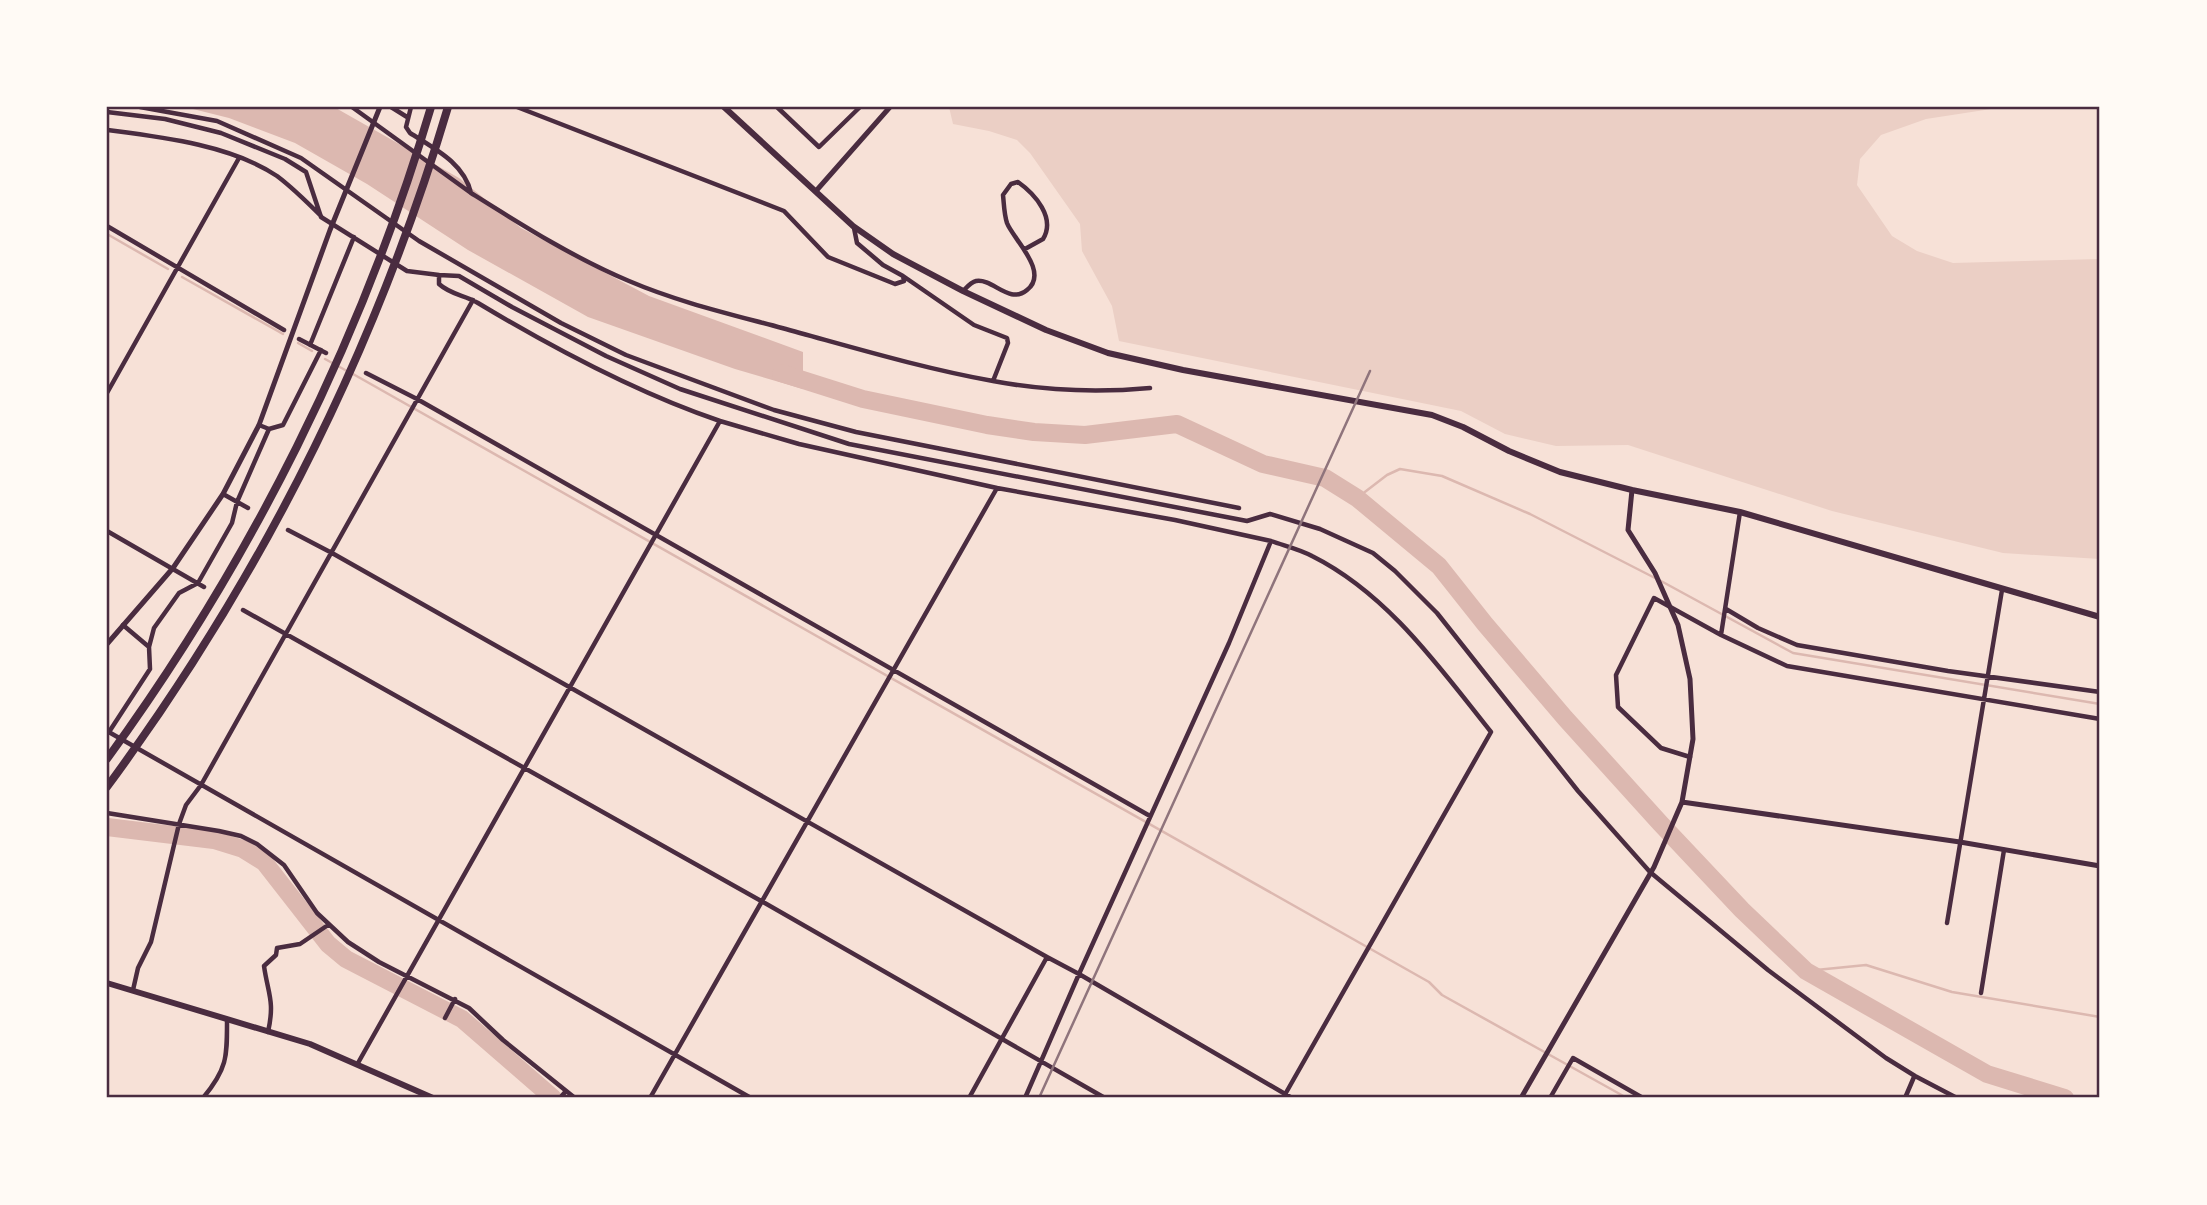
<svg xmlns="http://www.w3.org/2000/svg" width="2207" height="1205" viewBox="0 0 2207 1205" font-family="Ubuntu,sans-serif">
	<rect width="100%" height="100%" fill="#f7e1d7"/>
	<path fill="#ebcfc5" d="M 949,107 L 2047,107 L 1991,109 L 1926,119 L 1881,135 L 1860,159 L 1857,185 L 1892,236 L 1917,251 L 1953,263 L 2100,259 L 2100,559 L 2003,553 L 1832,511 L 1628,445 L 1556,446 L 1505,434 L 1461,411 L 1119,341 L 1112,306 L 1082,251 L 1080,224 L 1030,153 L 1017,140 L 989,131 L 953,124 Z"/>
	<path fill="#dcb8b0" d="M 185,107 L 334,107 L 459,178 L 521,228 L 649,296 L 803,352 L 803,389 L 735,369 L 588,317 L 468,250 L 367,184 L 295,143 L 229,118 Z"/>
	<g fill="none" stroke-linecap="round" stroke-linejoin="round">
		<path stroke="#dcb8b0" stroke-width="2.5" d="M 107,234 L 168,269
			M 182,277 L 283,334
			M 298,343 L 312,351
			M 325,359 L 347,371
			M 353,374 L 1429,982 L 1442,995 L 1627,1098
			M 1357,498 L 1387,475 L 1400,469 L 1442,476 L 1530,514 L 1655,578
			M 1661,581 L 1793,653 L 2100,704
			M 1806,971 L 1866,965 L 1952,992 L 2100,1017"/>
		<path stroke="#dcb8b0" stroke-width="18" d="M 781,373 L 863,399 L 987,425 L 1034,432 L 1085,435 L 1177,424 L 1263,464 L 1325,478 L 1357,498 L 1439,566 L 1485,624 L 1565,718 L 1660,823 L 1742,910 L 1806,971 L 1987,1074 L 2065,1098
			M 107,827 L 214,840 L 243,849 L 264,862 L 328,944 L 346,959 L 462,1019 L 553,1098"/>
		<path stroke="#4a2c40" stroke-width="4.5" d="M 140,107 L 217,121 L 301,158 L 419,241 L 561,323 L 626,355 L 774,410 L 856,432 L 1239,508
			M 352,107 L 471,193 C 464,163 435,149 410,133 L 406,127 L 411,107
			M 391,107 L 407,117
			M 517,107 L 784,211 L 828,257 L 895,284 L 904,281 L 903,276 L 883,265 L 857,243 L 854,228
			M 777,107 L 819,147 L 860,107
			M 107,112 L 165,119 L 221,133 L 285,159 L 306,172 L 321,217 L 407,271 L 439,275 L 439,284 C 451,295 465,295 478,303 C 553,348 637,393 720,421 L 358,1063
			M 107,130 C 161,137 231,145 277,176 C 293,188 307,202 321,216
			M 471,193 C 522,225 574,258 629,281 C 678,302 730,314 782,328 C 852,347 921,368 993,381 L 1008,343 L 1007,338 L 974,325 L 903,276
			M 107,226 L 284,330
			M 439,275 L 459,276 L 512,307 L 606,356 L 680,389 L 849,444 L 1247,521 L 1270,514 L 1320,529 L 1373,553 L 1395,571 L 1437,613 L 1578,791 L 1650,872 L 1768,970 L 1886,1058 L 1915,1076 L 1957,1098
			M 963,291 C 966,288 971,282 976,281 C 993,278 1009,305 1027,290 C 1050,272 1013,239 1007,223 C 1004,214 1004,204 1003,195 L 1011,184 L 1018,182 C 1035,194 1056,218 1043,239 L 1025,249
			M 299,339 L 326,353
			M 310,345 L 354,237
			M 366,373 L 417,399 L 1150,816
			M 993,381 C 1046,391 1096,393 1150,388
			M 107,393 L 239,158
			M 720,421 L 799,444 L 997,488
			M 259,425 L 269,429 L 283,425 L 321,350
			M 223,494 L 248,508
			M 288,530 L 332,553 L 1047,957
			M 107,531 L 204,587
			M 1726,609 L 1758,628 L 1797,645 L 1948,671 L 2100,692
			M 243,610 L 763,902 L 1105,1098
			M 123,625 L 149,647 L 154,628 L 179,593 L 198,583 L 232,523 L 237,502 L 269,429
			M 1721,635 L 1740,512
			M 107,731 L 751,1098
			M 109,732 L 150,669 L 149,647
			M 1690,757 L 1661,748 L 1618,707 L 1616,675 L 1654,598 L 1721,635 L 1787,666 L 2100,719
			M 107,813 L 219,831 L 241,836 L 257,844 L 284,865 L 317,913 L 348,942 L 379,962 L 469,1008 L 503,1040 L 575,1098
			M 1947,923 L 2002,590
			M 133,990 L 138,968 L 151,942 L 179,824 L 186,805 L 201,785 L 473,300
			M 1981,993 L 2004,850
			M 445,1018 L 455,999
			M 268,1032 C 275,1001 268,994 264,966 L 276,955 L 277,948 L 300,944 L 328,925
			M 203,1098 C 228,1068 227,1056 227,1019
			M 560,1098 L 566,1091
			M 650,1098 L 997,488 L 1175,520 L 1271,541
			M 969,1098 L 1047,957 L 1079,974 L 1229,643 L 1271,541 C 1285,546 1299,549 1312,556 C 1388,594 1439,667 1491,732 L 1283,1098
			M 1025,1098 L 1079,974 L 1292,1098
			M 1550,1098 L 1573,1058 L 1643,1098
			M 1905,1098 L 1914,1077"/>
		<path stroke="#4a2c40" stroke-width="5" d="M 816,191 L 890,107
			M 107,644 L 173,568 L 223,494 L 259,425 L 330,230 L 380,107
			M 1682,802 L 1960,842 L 2100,866
			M 1521,1098 L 1654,867 L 1682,802 L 1693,739 L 1690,679 L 1678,625 L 1655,573 L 1628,530 L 1632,490"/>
		<path stroke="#4a2c40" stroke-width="6" d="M 724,107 L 853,226 L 893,254 L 963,291 L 1046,330 L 1108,353 L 1183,370 L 1432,415 L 1463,427 L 1509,451 L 1560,472 L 1632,490 L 1740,512 L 2100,617
			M 107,983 L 310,1044 L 433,1098"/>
		<path stroke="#4a2c40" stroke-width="8" d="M 107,759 C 250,563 362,340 431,107
			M 107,787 C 259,581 375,352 448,107"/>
		<path stroke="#8f747c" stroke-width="2.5" d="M 1039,1098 L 1370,371"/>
	</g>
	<rect width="2207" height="1205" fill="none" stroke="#fffaf5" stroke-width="217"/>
	<rect x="108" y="108" width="1990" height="988" fill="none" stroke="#4a2c40" stroke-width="2.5"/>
</svg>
